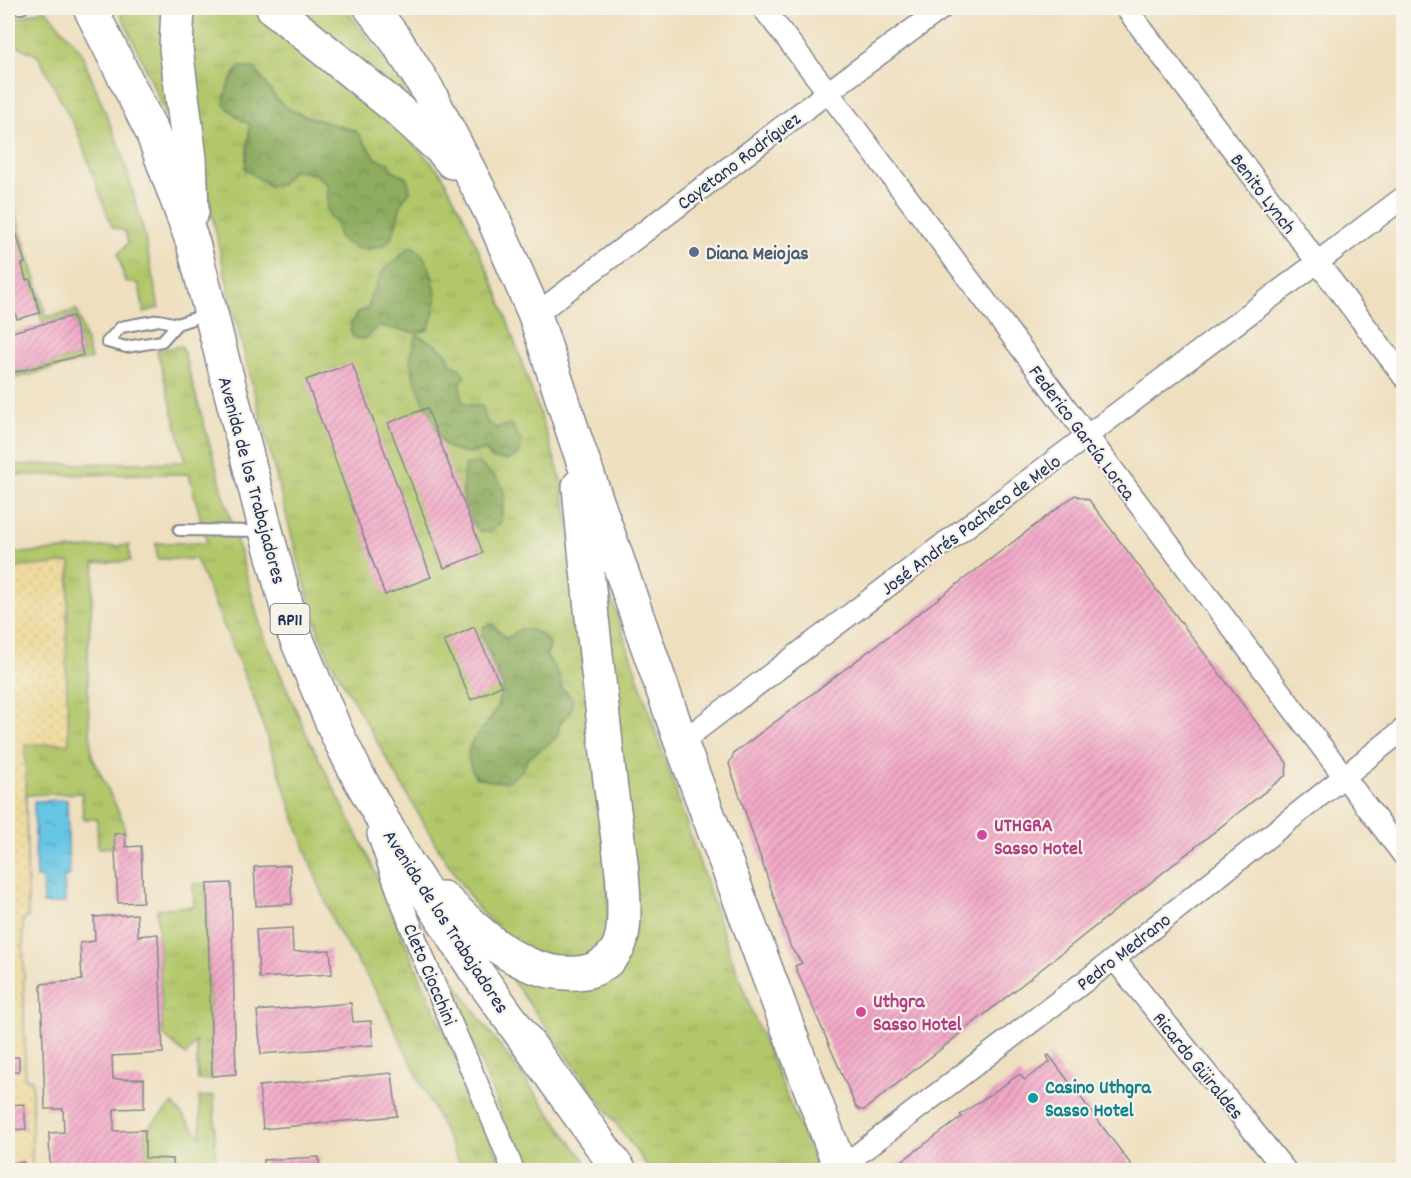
<svg xmlns="http://www.w3.org/2000/svg" width="1411" height="1178" viewBox="0 0 1411 1178" font-family="Dekko,sans-serif">
	<defs>
		<pattern id="grass-tufts" width="24" height="20" patternUnits="userSpaceOnUse" patternTransform="scale(1.5)"><rect width="24" height="20" fill="#b2c76b"/><path d="M3 7l-1-3M5 7V3M7 7l1-3M15 17l-1-3M17 17v-4M19 17l1-3" fill="none" stroke="#98ab5f"/></pattern>
		<pattern id="forest-crowns" width="20" height="18" patternUnits="userSpaceOnUse" patternTransform="scale(1.5)"><rect width="20" height="18" fill="#8dac5f"/><path d="M2 6a3 3 0 1 1 6 0M12 15a3 3 0 1 1 6 0" fill="none" stroke="#728c52"/></pattern>
		<pattern id="sand-dots" width="8" height="8" patternUnits="userSpaceOnUse" patternTransform="scale(1.5)"><rect width="8" height="8" fill="#eeda9e"/><path d="M2 2h.1M6 6h.1" fill="none" stroke="#ccbb8a" stroke-width="1.8" stroke-linecap="round"/></pattern>
		<pattern id="water-ripples" width="26" height="14" patternUnits="userSpaceOnUse" patternTransform="scale(1.5)"><rect width="26" height="14" fill="#67c6e5"/><path d="M2 4q2-2 4 0t4 0M15 11q2-2 4 0t4 0" fill="none" stroke="#54a1bd"/></pattern>
		<pattern id="building-hatch" width="6" height="6" patternUnits="userSpaceOnUse" patternTransform="scale(1.5)"><rect width="6" height="6" fill="#f3a8c7"/><path d="M-1 1l2-2M0 6l6-6M5 7l2-2" fill="none" stroke="#c489a5"/></pattern>
	</defs>
	<rect width="100%" height="100%" fill="#f7f3e8"/>
	<filter id="ink" filterUnits="userSpaceOnUse"><feTurbulence type="fractalNoise" baseFrequency=".0167" numOctaves="2"/><feDisplacementMap in="SourceGraphic" scale="12" xChannelSelector="R" yChannelSelector="G"/><feConvolveMatrix kernelMatrix="1 2 1 2 8 2 1 2 1" color-interpolation-filters="sRGB"/></filter>
	<filter id="wash" filterUnits="userSpaceOnUse"><feTurbulence type="fractalNoise" baseFrequency=".008" numOctaves="4" result="noise"/><feDisplacementMap in="SourceGraphic" scale="24" xChannelSelector="R" yChannelSelector="G"/><feGaussianBlur stdDeviation="1.35" result="paint"/><feColorMatrix in="noise" values="0 0 0 0 0 0 0 0 0 0 0 0 0 0 0 0 0 1.4 0 .05"/><feComposite in="paint" operator="in"/></filter>
	<g filter="url(#wash)">
		<rect width="100%" height="100%" fill="#eedfbf"/>
		<path fill="url(#grass-tufts)" stroke="#667b64" stroke-width="1.5" d="M 118,8 L 165,8 L 172,126 Z
			M 189,8 L 255,8 L 390,119 L 441,173 L 465,219 L 498,294 L 544,426 L 559,473 L 567,508 L 611,903 L 610,939 L 590,961 L 520,951 L 478,909 L 441,853 L 330,660 L 319,634 L 293,541 L 233,310 L 215,228 L 195,130 Z
			M 295,8 L 345,8 L 411,94 L 409,101 Z
			M 45,9 L 80,50 L 122,153 L 144,233 L 159,308 L 144,312 L 139,284 L 125,281 L 118,254 L 128,243 L 125,231 L 112,227 L 77,131 L 38,56 L 8,41 L 8,17 L 23,17 Z
			M 8,189 L 47,317 L 77,310 L 91,359 L 8,380 L 8,374 L 83,355 L 73,316 L 43,324 L 30,280 L 26,280 L 22,264 L 25,263 L 14,230 L 11,231 L 8,213 L 9,212 Z
			M 182,346 L 262,631 L 306,733 L 367,854 L 504,1170 L 463,1170 L 378,994 L 336,928 L 308,857 L 253,696 L 196,559 L 157,559 L 156,543 L 207,543 L 189,474 L 8,475 L 8,465 L 186,462 L 157,350 Z
			M 129,545 L 130,561 L 95,563 L 88,650 L 88,705 L 92,756 L 123,821 L 125,833 L 115,847 L 98,848 L 97,819 L 83,819 L 82,793 L 25,795 L 25,745 L 68,743 C 65,682 64,623 71,563 L 8,569 L 8,554 Z
			M 602,578 L 607,585 L 729,951 L 755,1020 L 818,1170 L 650,1170 L 496,958 L 609,974 Z
			M 193,884 L 207,884 L 212,1079 L 198,1080 L 196,1042 L 186,1055 L 163,1035 L 157,909 L 194,906 Z
			M 441,970 L 449,972 L 477,1015 L 592,1170 L 522,1170 L 482,1065 Z
			M 214,1096 L 216,1170 L 173,1170 L 173,1159 L 145,1158 L 145,1130 L 173,1104 L 201,1137 L 199,1097 Z"/>
		<path fill="url(#forest-crowns)" stroke="#546e5e" stroke-width="1.5" d="M 240,67 L 255,69 L 276,98 L 288,109 L 308,117 L 356,131 L 376,158 L 390,164 L 391,169 L 407,178 L 410,191 C 406,196 401,202 400,208 C 398,216 394,238 387,243 C 384,246 378,247 374,248 C 359,252 350,246 339,238 L 336,224 L 327,211 L 328,186 L 315,174 L 293,170 L 280,185 L 269,186 L 245,169 L 250,125 L 240,119 L 224,105 C 225,89 230,79 240,67 Z
			M 411,246 C 428,253 436,283 436,301 C 435,311 431,321 428,330 L 416,333 L 379,326 C 370,334 366,343 353,337 C 348,327 352,320 358,312 L 368,309 L 370,297 L 384,269 L 392,264 Z
			M 417,335 L 436,345 L 447,354 L 451,364 L 460,369 L 465,377 L 460,383 L 462,401 L 466,404 L 483,407 L 487,422 L 495,428 L 511,424 L 521,441 L 520,454 L 507,460 L 491,458 L 486,450 C 473,455 453,454 443,443 C 437,436 412,376 411,366 C 409,355 412,345 417,335 Z
			M 479,463 L 500,482 L 505,494 L 501,522 L 490,532 L 481,532 C 461,515 460,488 466,464 Z
			M 492,624 L 506,638 L 511,636 L 520,629 C 535,630 545,633 550,648 L 546,655 L 560,677 L 562,690 L 566,691 L 573,700 L 570,712 L 560,724 L 558,735 L 552,742 L 527,759 L 522,771 L 507,782 L 490,781 L 475,777 C 458,742 476,742 493,715 C 498,707 500,697 503,688 L 482,636 L 484,626 Z"/>
		<path fill="url(#sand-dots)" stroke="#84847e" stroke-width="1.5" d="M 71,562 C 64,623 66,682 69,743 L 25,745 L 28,918 L 23,919 L 25,1079 L 32,1079 L 32,1170 L 8,1170 L 8,569 Z"/>
		<path fill="url(#water-ripples)" stroke="#417aa2" stroke-width="1.5" d="M 67,800 L 69,876 L 64,876 L 65,903 L 43,904 L 42,878 L 36,878 L 34,801 Z"/>
		<g id="blocks">
			<path fill="url(#building-hatch)" d="M 8,222 L 11,231 L 15,229 L 25,263 L 22,264 L 26,280 L 30,279 L 40,313 L 17,319 L 8,288 L 10,285 L 8,277 Z
				M 73,316 L 83,355 L 8,374 L 8,333 Z
				M 352,363 L 431,577 L 385,595 L 306,380 Z
				M 427,408 L 483,553 L 444,568 L 388,423 Z
				M 1075,495 L 1089,500 L 1287,763 L 1286,775 L 864,1110 L 860,1110 L 856,1107 L 795,966 L 802,963 L 791,948 L 729,764 L 734,753 Z
				M 474,627 L 501,686 L 471,700 L 444,641 Z
				M 125,833 L 126,847 L 141,846 L 143,902 L 118,903 L 114,834 Z
				M 290,865 L 292,904 L 256,906 L 254,867 Z
				M 231,883 L 236,1074 L 212,1076 L 207,884 Z
				M 137,914 L 138,936 L 158,934 L 163,1053 L 112,1056 L 113,1079 L 144,1079 L 144,1108 L 114,1109 L 114,1131 L 145,1130 L 145,1158 L 173,1159 L 173,1170 L 87,1170 L 87,1168 L 50,1168 L 49,1133 L 64,1132 L 63,1109 L 45,1109 L 41,984 L 82,980 L 80,943 L 95,941 L 94,917 Z
				M 292,928 L 293,952 L 330,950 L 332,974 L 259,978 L 256,930 Z
				M 351,1003 L 353,1022 L 371,1021 L 373,1045 L 261,1054 L 257,1011 Z
				M 1049,1055 L 1135,1170 L 897,1170 L 895,1166 L 962,1117 L 960,1115 L 1020,1074 L 1024,1080 L 1050,1062 L 1047,1056 Z
				M 8,1057 L 19,1057 L 19,1071 L 8,1072 Z
				M 392,1073 L 397,1116 L 263,1129 L 259,1086 Z
				M 24,1104 L 26,1129 L 8,1130 L 8,1105 Z
				M 319,1157 L 320,1170 L 263,1170 L 263,1160 Z
				M 24,1162 L 24,1170 L 8,1170 L 8,1163 Z"/>
		</g>
	</g>
	<g filter="url(#ink)">
		<use href="#blocks" fill-opacity="0" stroke="#84878e" stroke-width="1.5"/>
		<g fill="none" stroke-linecap="round" stroke-linejoin="round">
			<g stroke="#84878e" stroke-width="14">
				<path id="lane" d="M 9,8 L 22,8
					M 177,324 L 159,320 L 121,327 L 107,342 L 126,347 L 162,341 L 177,324 L 207,314
					M 179,530 L 262,531"/>
			</g>
			<g stroke="#84878e" stroke-width="24">
				<path id="street" d="M 763,8 L 828,92 L 1404,856
					M 1126,8 L 1404,377
					M 535,315 L 828,92 L 942,8
					M 681,742 L 1404,197
					M 378,834 C 394,882 411,929 431,976 C 458,1041 488,1105 513,1170
					M 1114,959 L 1285,1170
					M 840,1168 L 1114,959 L 1404,729"/>
			</g>
			<g stroke="#84878e" stroke-width="36">
				<path id="primary" d="M 90,8 L 152,132 L 193,243 L 266,531 L 294,633 L 337,734 L 357,774 L 407,863 L 475,970 L 619,1170
					M 178,8 L 176,48 L 190,158 L 192,212
					M 273,8 L 396,108 L 442,150 L 452,162
					M 371,8 L 396,40 L 427,89 L 490,211 L 535,315 L 575,438 L 681,742 L 841,1170
					M 443,898 C 480,933 521,977 577,973 C 595,972 609,963 618,948 C 623,938 624,923 624,912 C 624,865 614,818 609,772 C 599,677 587,582 579,486"/>
			</g>
			<use href="#lane" stroke="#fff" stroke-width="10"/>
			<use href="#street" stroke="#fff" stroke-width="21"/>
			<use href="#primary" stroke="#fff" stroke-width="33"/>
		</g>
	</g>
	<circle fill="#5c6f8a" stroke="#f7f3e8" stroke-width="2" cx="694" cy="252" r="6"/>
	<g fill="#d1479c" stroke="#f7f3e8" stroke-width="2">
		<circle cx="982" cy="835" r="6"/>
		<circle cx="861" cy="1012" r="6"/>
	</g>
	<circle fill="#0f9aa8" stroke="#f7f3e8" stroke-width="2" cx="1033" cy="1098" r="6"/>
	<g text-anchor="middle" stroke-width="4.5" stroke-linejoin="round" paint-order="stroke">
		<rect fill="#f7f3e8" stroke="#5d6a87" stroke-width="1.5" x="270.5" y="604" width="39" height="30" rx="4.5"/>
		<g font-size="18" font-weight="bold" fill="#1b2f5e">
			<text x="290" y="625">RP11</text>
		</g>
		<g font-size="20" fill="#1b2f5e" stroke="#f7f3e8">
			<text transform="translate(738 160) rotate(-37)" y="7">Cayetano Rodríguez</text>
			<text transform="translate(1264 193) rotate(53)" y="7">Benito Lynch</text>
			<text transform="translate(1083 432) rotate(53)" y="7">Federico García Lorca</text>
			<text transform="translate(253 480) rotate(75)" y="7">Avenida de los Trabajadores</text>
			<text transform="translate(970 524) rotate(-37)" y="7">José Andrés Pacheco de Melo</text>
			<text transform="translate(447 921) rotate(57)" y="7">Avenida de los Trabajadores</text>
			<text transform="translate(1123 951) rotate(-38)" y="7">Pedro Medrano</text>
			<text transform="translate(431 974) rotate(67)" y="7">Cleto Ciocchini</text>
			<text transform="translate(1199 1065) rotate(51)" y="7">Ricardo Güiraldes</text>
		</g>
		<g font-size="20" font-weight="bold" fill="#4e5e75" stroke="#f7f3e8" text-anchor="start">
			<text x="706" y="259">Diana Meiojas</text>
		</g>
		<g font-size="20" font-weight="bold" fill="#b23c85" stroke="#f7f3e8" text-anchor="start">
			<text x="994" y="831">UTHGRA<tspan x="994" dy="23">Sasso Hotel</tspan></text>
			<text x="873" y="1007">Uthgra<tspan x="873" dy="23">Sasso Hotel</tspan></text>
		</g>
		<g font-size="20" font-weight="bold" fill="#0d838f" stroke="#f7f3e8" text-anchor="start">
			<text x="1045" y="1093">Casino Uthgra<tspan x="1045" dy="23">Sasso Hotel</tspan></text>
		</g>
	</g>
	<rect width="1411" height="1178" fill="none" stroke="#f7f3e8" stroke-width="30"/>
</svg>
